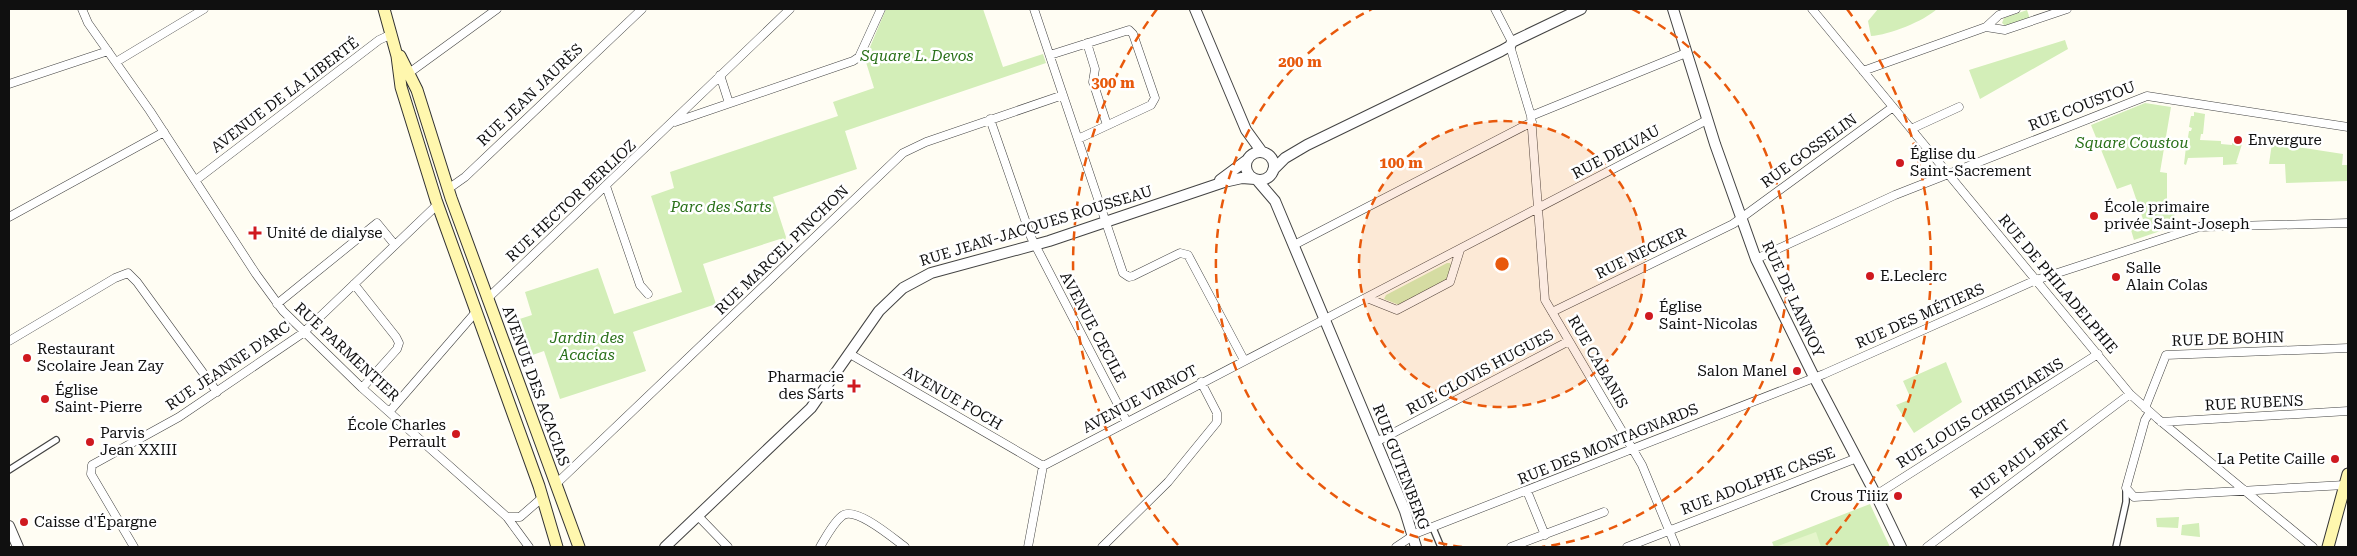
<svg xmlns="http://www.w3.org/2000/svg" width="2357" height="556" viewBox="0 0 2357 556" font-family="'Roboto Serif',serif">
	<rect width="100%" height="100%" fill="#fffdf3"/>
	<path fill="#d3eeb8" d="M 886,9 L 983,9 L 1003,67 L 1043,54 L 1046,63 L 845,131 L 857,169 L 773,197 L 786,237 L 785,241 L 780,239 L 703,264 L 716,304 L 633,332 L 646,371 L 560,399 L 544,351 L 521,359 L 507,323 L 532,315 L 525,292 L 598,268 L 614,314 L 682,292 L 651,196 L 674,188 L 670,172 L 838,116 L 833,102 L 874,88 L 865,59 Z
		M 1878,9 L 1937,9 C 1924,21 1889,35 1871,36 L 1868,21 Z
		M 2027,10 L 2030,19 L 2007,27 L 2002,23 L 2004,18 Z
		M 2065,40 L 2068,49 L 1980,99 L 1969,70 Z
		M 2145,103 L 2171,107 L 2160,172 L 2167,173 L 2167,206 L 2174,209 L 2175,226 L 2134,240 L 2131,230 L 2145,225 L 2131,184 L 2117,189 L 2091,125 Z
		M 2194,112 L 2205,114 L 2203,134 L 2201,134 L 2200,140 L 2221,141 L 2221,144 L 2232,145 L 2232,143 L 2238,146 L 2242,144 L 2236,163 L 2239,164 L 2223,165 L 2223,157 L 2188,158 L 2186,165 L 2184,164 L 2186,147 L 2189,147 L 2190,143 L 2187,143 L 2189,131 L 2191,131 L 2192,128 L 2189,127 L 2191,116 L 2194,116 Z
		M 2272,143 L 2343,154 L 2342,165 L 2348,165 L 2348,181 L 2286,183 L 2285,164 L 2269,164 Z
		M 1447,263 L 1450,263 L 1452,267 L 1447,280 L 1399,305 L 1384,299 L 1386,295 Z
		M 1946,362 L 1962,402 L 1914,433 L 1896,405 L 1911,399 L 1903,381 Z
		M 1870,504 L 1890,547 L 1774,547 L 1772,542 Z
		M 2179,517 L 2178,528 L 2157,527 L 2156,518 Z
		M 2199,523 L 2200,537 L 2181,535 L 2182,525 Z"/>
	<path fill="#e5f5cb" d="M 1816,532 L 1821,547 L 1778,547 L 1778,546 Z"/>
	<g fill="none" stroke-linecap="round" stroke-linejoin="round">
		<g stroke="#434343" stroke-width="8">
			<path id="pedestrian" d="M 9,470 L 56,440
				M 1433,528 L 1441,547
				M 2116,547 L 2126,502 L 2126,488"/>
		</g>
		<g stroke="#434343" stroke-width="9">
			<path id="minor" d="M 82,9 L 88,23 L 150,111 L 256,274 L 283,311 L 362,388 L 507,517 L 529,547
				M 1034,9 L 1123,273 L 1129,277 L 1133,276 L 1180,253 L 1188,255 L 1244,360
				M 1495,9 L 1512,42
				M 1812,9 L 2130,394 L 2158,419 L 2313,547
				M 1986,27 L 2005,30 L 2067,9
				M 1087,43 L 1095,69 L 1093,82 L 1107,125
				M 1510,46 L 1531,116 L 1545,300 L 1642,465 L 1676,547
				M 1050,55 L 1129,30 L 1133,34 L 1155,98 L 1151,105 L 1078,139
				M 116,62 L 204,9
				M 1863,71 L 1986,27 L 1999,15 L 2016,9
				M 409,73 L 497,9
				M 720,75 L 729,103
				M 9,84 L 108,51
				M 1531,116 L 1686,53
				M 990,119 L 1031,237 L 1127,422
				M 675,122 L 853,61 L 859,57 L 881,9
				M 1911,129 L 1959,107
				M 196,180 L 379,40 L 392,34
				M 606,186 L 640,285 L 648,294
				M 448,189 L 465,177 L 642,9
				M 9,217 L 164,132
				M 1294,245 L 1532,122
				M 1756,259 L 1895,195 L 2147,96 L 2348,127
				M 354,284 L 396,337 L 399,343 L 397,349 L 362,388
				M 1367,298 L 1397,310 L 1450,282 L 1460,250
				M 487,299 L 790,9
				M 277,304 L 377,223 L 395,245
				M 1552,312 L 1733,224 L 1893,107
				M 9,341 L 115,278 L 128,273 L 137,282 L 217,392
				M 850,354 L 1043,466
				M 2145,408 L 2166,355 L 2348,348
				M 390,411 L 475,313
				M 2150,412 L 2145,420 L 2126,488 L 2134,497 L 2345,485
				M 2161,422 L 2348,411
				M 1376,442 L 1569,341
				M 556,484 L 903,153 L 926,142 L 1063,95
				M 1527,491 L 1545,535
				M 1876,495 L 2098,354
				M 698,516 L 728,547
				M 507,517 L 520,517 L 543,497
				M 134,547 L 91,474 L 92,465 L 179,417 L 303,333 L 437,205
				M 820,547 C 826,537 833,523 842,516 C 855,505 894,539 905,547
				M 1028,547 L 1043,466 L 1707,120
				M 1102,547 L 1168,482 L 1217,422 L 1217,413 L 1201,382
				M 1396,547 L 1417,533 L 1824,374 L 2036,280 L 2199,227 L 2348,223
				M 1511,547 L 1604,512
				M 1627,547 L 1857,458
				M 1927,547 L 2130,394"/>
		</g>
		<g stroke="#434343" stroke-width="12">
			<path id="tertiary" d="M 1195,9 L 1246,130 L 1262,152
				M 1673,9 L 1715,144 L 1756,259 L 1814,377 L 1876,495 L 1901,547
				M1246 166a14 14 0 1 1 28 0a14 14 0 1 1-28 0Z
				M 1273,170 L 1285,158 L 1307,145 L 1501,51 L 1510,46 L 1512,42 L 1581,9
				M 1220,180 L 1247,160
				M 1257,180 L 1275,201 L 1405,511 L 1416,547
				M 9,526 L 18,547
				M 665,547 L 811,408 L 879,311 L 903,288 L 931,273 L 1049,241 L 1224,182 L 1242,178 L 1255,179"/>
		</g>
		<g stroke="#323232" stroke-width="13">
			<path id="secondary" d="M 384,9 L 397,56 L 401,87 L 436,200 L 539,486 L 557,547
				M 400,56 L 417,90 L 451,198 L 579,547
				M 2328,547 L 2348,474"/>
		</g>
		<use href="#pedestrian" stroke="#fff" stroke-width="5.5"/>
		<use href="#minor" stroke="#fff" stroke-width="8"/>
		<use href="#tertiary" stroke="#fff" stroke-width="10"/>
		<use href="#secondary" stroke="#fff7ae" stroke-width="11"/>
	</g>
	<circle cx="1502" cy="264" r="143" fill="#e8590c" fill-opacity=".12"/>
	<g fill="none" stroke="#e8590c" stroke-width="2.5" stroke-dasharray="9 6">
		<circle cx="1502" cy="264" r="143"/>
		<path d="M1462 547A286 286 0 0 1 1372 9M1632 9A286 286 0 0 1 1542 547"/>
		<path d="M1178 545A429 429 0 0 1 1157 9M1847 9A429 429 0 0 1 1826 545"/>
	</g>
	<g fill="#cf191f" stroke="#fff" stroke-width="2">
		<circle cx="2238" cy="140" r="5"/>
		<circle cx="1900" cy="163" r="5"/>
		<circle cx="2094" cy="216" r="5"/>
		<path d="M252.5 225.5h5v5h5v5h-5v5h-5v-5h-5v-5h5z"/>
		<circle cx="1870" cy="276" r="5"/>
		<circle cx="2116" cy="277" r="5"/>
		<circle cx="1649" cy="316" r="5"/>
		<circle cx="27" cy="358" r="5"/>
		<circle cx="1797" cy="371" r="5"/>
		<path d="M851.5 378.5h5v5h5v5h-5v5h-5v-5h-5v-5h5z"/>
		<circle cx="45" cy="399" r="5"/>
		<circle cx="456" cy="434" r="5"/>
		<circle cx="90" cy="442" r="5"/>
		<circle cx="2335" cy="459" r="5"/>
		<circle cx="1898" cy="496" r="5"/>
		<circle cx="24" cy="522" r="5"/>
	</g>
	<g text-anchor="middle" stroke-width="5" stroke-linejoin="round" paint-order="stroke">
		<g font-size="15" font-style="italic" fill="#297019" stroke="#fff">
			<text x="917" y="61">Square L. Devos</text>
			<text x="2132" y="148">Square Coustou</text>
			<text x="721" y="212">Parc des Sarts</text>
			<text x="587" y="343">Jardin des<tspan x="587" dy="17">Acacias</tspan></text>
		</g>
		<g font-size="15" fill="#101010" stroke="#fff">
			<text transform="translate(285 95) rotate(-37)" y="5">AVENUE DE LA LIBERTÉ</text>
			<text transform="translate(530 95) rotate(-44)" y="5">RUE JEAN JAURÈS</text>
			<text transform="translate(2082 106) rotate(-21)" y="5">RUE COUSTOU</text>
			<text transform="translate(1809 151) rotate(-36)" y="5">RUE GOSSELIN</text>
			<text transform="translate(1616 152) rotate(-28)" y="5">RUE DELVAU</text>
			<text transform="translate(571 201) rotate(-43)" y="5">RUE HECTOR BERLIOZ</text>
			<text transform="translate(1036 226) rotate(-17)" y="5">RUE JEAN-JACQUES ROUSSEAU</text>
			<text transform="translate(782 250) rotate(-44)" y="5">RUE MARCEL PINCHON</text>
			<text transform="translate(1641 253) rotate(-26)" y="5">RUE NECKER</text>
			<text transform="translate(2058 284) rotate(50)" y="5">RUE DE PHILADELPHIE</text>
			<text transform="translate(1793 299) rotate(65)" y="5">RUE DE LANNOY</text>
			<text transform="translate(1920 316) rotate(-24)" y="5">RUE DES MÉTIERS</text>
			<text transform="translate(1093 327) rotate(62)" y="5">AVENUE CECILE</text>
			<text transform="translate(2228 339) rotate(-2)" y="5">RUE DE BOHIN</text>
			<text transform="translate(347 352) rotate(43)" y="5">RUE PARMENTIER</text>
			<text transform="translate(1598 362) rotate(60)" y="5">RUE CABANIS</text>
			<text transform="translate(228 366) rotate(-34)" y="5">RUE JEANNE D'ARC</text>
			<text transform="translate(1480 372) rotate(-28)" y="5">RUE CLOVIS HUGUES</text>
			<text transform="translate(536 386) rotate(70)" y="5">AVENUE DES ACACIAS</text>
			<text transform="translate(953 398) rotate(30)" y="5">AVENUE FOCH</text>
			<text transform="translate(1140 399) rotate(-28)" y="5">AVENUE VIRNOT</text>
			<text transform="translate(2254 403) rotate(-3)" y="5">RUE RUBENS</text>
			<text transform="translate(1980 413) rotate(-32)" y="5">RUE LOUIS CHRISTIAENS</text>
			<text transform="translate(1608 444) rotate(-22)" y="5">RUE DES MONTAGNARDS</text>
			<text transform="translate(2020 459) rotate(-37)" y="5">RUE PAUL BERT</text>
			<text transform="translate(1401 467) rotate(69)" y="5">RUE GUTENBERG</text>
			<text transform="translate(1758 481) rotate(-21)" y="5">RUE ADOLPHE CASSE</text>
		</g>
		<g font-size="15" fill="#101010" stroke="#fff" text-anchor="start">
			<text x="2248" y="145">Envergure</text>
			<text x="1910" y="159">Église du<tspan x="1910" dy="17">Saint-Sacrement</tspan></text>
			<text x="2104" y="212">École primaire<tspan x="2104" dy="17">privée Saint-Joseph</tspan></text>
			<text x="266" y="238">Unité de dialyse</text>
			<text x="2126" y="273">Salle<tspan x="2126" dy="17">Alain Colas</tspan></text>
			<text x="1880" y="281">E.Leclerc</text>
			<text x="1659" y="312">Église<tspan x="1659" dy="17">Saint-Nicolas</tspan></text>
			<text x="37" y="354">Restaurant<tspan x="37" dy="17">Scolaire Jean Zay</tspan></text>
			<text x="1787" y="376" text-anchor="end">Salon Manel</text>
			<text x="844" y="382" text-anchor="end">Pharmacie<tspan x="844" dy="17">des Sarts</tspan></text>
			<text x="55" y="395">Église<tspan x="55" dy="17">Saint-Pierre</tspan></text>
			<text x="446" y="430" text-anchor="end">École Charles<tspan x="446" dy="17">Perrault</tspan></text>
			<text x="100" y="438">Parvis<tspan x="100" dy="17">Jean XXIII</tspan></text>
			<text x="2325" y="464" text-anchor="end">La Petite Caille</text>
			<text x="1888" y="501" text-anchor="end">Crous Tiiiz</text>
			<text x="34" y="527">Caisse d'Épargne</text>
		</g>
	</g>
	<circle cx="1502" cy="264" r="8" fill="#e8590c" stroke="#fff" stroke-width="2.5"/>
	<g font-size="15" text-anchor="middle" font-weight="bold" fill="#e8590c" stroke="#fff" stroke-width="5" stroke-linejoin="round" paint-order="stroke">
		<text x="1300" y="67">200 m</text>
		<text x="1113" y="88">300 m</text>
		<text x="1401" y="168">100 m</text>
	</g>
	<rect width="2357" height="556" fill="none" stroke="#101010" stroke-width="20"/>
</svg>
